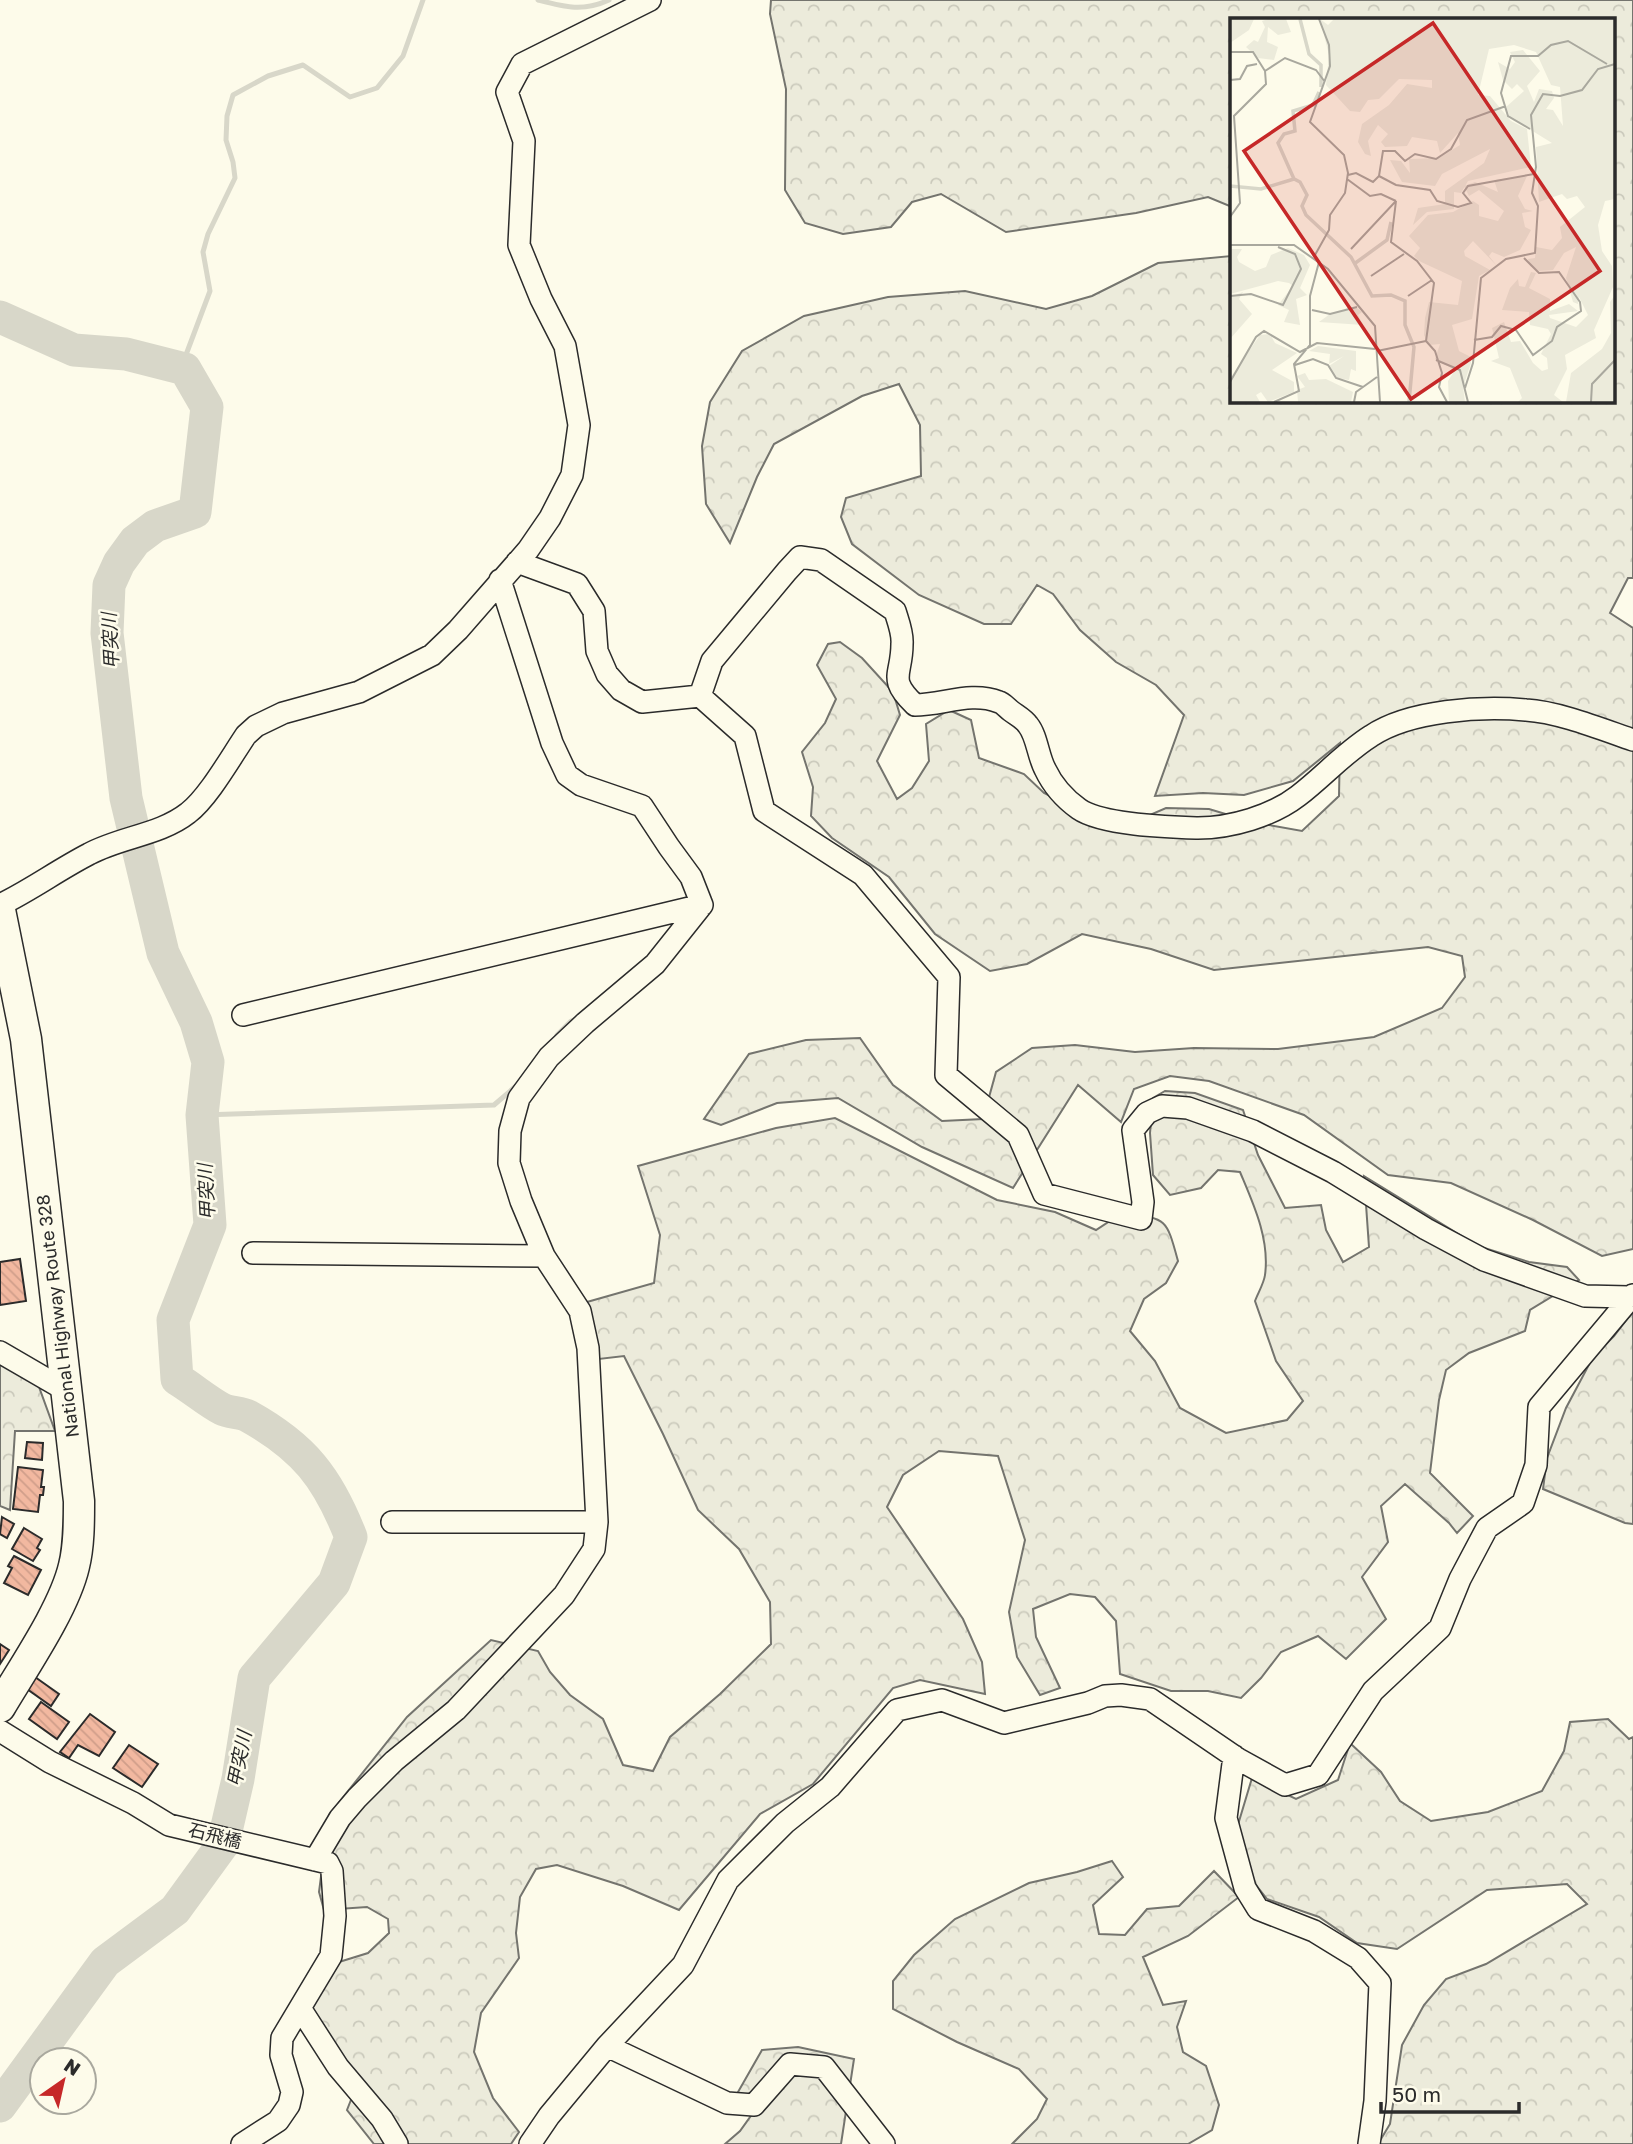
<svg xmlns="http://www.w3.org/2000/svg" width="1633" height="2144" viewBox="0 0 1633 2144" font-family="'Golos Text','Noto Sans JP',sans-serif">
	<defs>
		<pattern id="forest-crowns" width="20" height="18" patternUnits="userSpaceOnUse" patternTransform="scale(1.75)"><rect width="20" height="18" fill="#ecebdb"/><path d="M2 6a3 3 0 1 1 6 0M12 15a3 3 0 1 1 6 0" fill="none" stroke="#cbcabc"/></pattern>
		<pattern id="building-back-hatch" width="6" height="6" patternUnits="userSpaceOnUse" patternTransform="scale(1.75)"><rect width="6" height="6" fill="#f2b8a0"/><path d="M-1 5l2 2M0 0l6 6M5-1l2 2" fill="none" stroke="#d09e8a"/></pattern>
	</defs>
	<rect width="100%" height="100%" fill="#fdfbea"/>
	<path fill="url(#forest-crowns)" stroke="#74746e" stroke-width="2" d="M 771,0 L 1633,0 L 1633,578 L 1628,578 L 1610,613 L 1633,628 L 1633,1249 L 1602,1256 L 1533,1220 L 1451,1183 L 1388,1175 L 1304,1115 L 1209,1081 L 1170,1076 L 1134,1089 L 1121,1122 L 1078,1085 L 1013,1188 L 922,1147 L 838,1098 L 777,1103 L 721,1125 L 704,1119 L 749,1054 L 806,1040 L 860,1038 L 893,1085 L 942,1121 L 983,1119 L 996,1072 L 1032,1048 L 1075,1045 L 1135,1052 L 1194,1048 L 1278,1049 L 1374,1037 L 1442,1008 L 1465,977 L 1462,956 L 1428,947 L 1214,970 L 1151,949 L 1082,934 L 1027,964 L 990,971 L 935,934 L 889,877 L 832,838 L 811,816 L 813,787 L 802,752 L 825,723 L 836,699 L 817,665 L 828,644 L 840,642 L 862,658 L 893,692 L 900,715 L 877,761 L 897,799 L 912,788 L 929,761 L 926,724 L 949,710 L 971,720 L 979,758 L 1024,774 L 1044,793 L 1072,807 L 1127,825 L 1166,808 L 1209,809 L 1252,822 L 1302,831 L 1339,796 L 1340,743 L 1293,781 L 1244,795 L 1203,793 L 1155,796 L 1184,715 L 1156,685 L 1116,662 L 1080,630 L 1053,594 L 1037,585 L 1011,624 L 984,624 L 919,595 L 852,544 L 841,517 L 846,498 L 921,476 L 920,425 L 899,384 L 862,396 L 774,444 L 757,477 L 730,543 L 706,504 L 702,446 L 710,402 L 742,351 L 804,316 L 888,297 L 965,291 L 1046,309 L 1092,296 L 1158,263 L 1231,256 L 1232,401 L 1614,401 L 1614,19 L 1232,19 L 1232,207 L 1208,197 L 1136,213 L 1006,232 L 941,194 L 912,202 L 891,227 L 843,234 L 805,223 L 785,190 L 786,89 L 770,14 Z
		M 1165,1091 L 1195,1093 L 1243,1110 L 1258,1155 L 1285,1208 L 1321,1205 L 1326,1230 L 1343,1262 L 1369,1247 L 1364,1176 L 1478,1246 L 1529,1262 L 1567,1267 L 1579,1280 L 1530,1310 L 1525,1331 L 1469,1353 L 1446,1370 L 1439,1400 L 1430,1473 L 1473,1516 L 1457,1533 L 1449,1523 L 1405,1484 L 1381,1506 L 1388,1542 L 1362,1577 L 1386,1619 L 1346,1659 L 1318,1636 L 1281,1652 L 1261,1678 L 1241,1698 L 1208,1691 L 1171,1691 L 1120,1674 L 1116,1621 L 1095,1597 L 1070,1594 L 1033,1609 L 1036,1637 L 1060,1688 L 1040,1695 L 1017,1657 L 1009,1612 L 1025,1540 L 998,1456 L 939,1451 L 903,1475 L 887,1507 L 963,1619 L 982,1662 L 985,1694 L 920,1680 L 893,1688 L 813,1784 L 760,1814 L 679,1910 L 623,1886 L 557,1865 L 536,1869 L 520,1897 L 516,1933 L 519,1958 L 481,2013 L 474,2052 L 493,2098 L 519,2132 L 511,2144 L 374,2144 L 347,2110 L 358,2082 L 299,1999 L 313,1970 L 368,1953 L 389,1933 L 388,1919 L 367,1907 L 324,1910 L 319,1892 L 329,1815 L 407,1717 L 491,1640 L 538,1651 L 550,1672 L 570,1695 L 603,1719 L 623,1765 L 653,1771 L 670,1737 L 720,1694 L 771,1644 L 770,1602 L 739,1549 L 698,1510 L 663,1434 L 624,1356 L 599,1359 L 587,1302 L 654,1283 L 660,1235 L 638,1166 L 776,1128 L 835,1118 L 997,1200 L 1055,1212 L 1096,1230 L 1122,1213 C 1167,1219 1166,1217 1178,1261 L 1166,1283 L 1144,1299 L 1130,1331 L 1155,1361 L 1180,1408 L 1226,1433 L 1287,1420 L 1303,1401 L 1276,1361 L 1255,1301 C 1258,1293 1264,1283 1265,1275 C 1270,1239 1253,1203 1240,1172 L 1218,1170 L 1201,1188 L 1170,1195 L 1153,1175 L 1150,1133 L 1153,1098 Z
		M 1633,1311 L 1633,1524 L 1625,1523 L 1543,1489 L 1547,1458 L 1566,1408 L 1593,1357 L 1614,1336 Z
		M 0,1360 L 39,1387 L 55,1431 L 15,1431 L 10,1510 L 0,1506 Z
		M 1608,1719 L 1629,1739 L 1633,1737 L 1633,2144 L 1378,2144 L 1390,2124 L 1402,2045 L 1424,2005 L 1446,1979 L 1486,1964 L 1587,1904 L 1567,1884 L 1487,1890 L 1397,1949 L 1357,1943 L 1319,1917 L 1267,1899 L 1242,1867 L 1237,1828 L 1252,1778 L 1296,1799 L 1338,1780 L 1350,1743 L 1381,1772 L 1400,1801 L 1431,1821 L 1488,1812 L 1542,1791 L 1564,1751 L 1570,1722 Z
		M 1112,1861 L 1123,1877 L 1093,1905 L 1099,1934 L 1125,1935 L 1147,1909 L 1179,1906 L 1214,1871 L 1239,1897 L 1188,1936 L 1143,1957 L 1163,2005 L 1186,2001 L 1177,2027 L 1183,2052 L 1206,2066 L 1219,2105 L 1212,2130 L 1188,2144 L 1012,2144 L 1037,2119 L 1047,2099 L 1019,2069 L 957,2042 L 893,2009 L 893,1981 L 914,1955 L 955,1919 L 1029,1883 L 1077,1872 Z
		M 798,2047 L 854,2059 L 841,2144 L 725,2144 L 740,2131 L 760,2103 L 738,2092 L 762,2050 Z"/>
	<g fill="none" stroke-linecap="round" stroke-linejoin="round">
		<path stroke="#d8d7c9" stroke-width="5" d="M 538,0 C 565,7 583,12 609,0
			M 181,368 L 210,291 L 203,252 L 208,234 L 235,178 L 233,162 L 226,140 L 227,116 L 233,95 L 268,76 L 303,65 L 350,97 L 377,88 L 403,56 L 423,0
			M 557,1035 L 571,1021 L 579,1018
			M 202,1115 L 494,1105 L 516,1086"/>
		<path stroke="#d8d7c9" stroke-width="33" d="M 0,317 L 74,350 L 126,354 L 185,369 L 207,407 L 195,512 L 155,526 L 135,541 L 119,563 L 109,585 L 107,633 L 126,798 L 163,953 L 196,1022 L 208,1062 L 202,1115 L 210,1225 L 173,1320 L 177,1379 C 192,1388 207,1401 222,1409 C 230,1413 240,1412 248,1416 C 304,1447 328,1478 351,1537 L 334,1583 L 254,1678 L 238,1779 L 223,1844 L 175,1910 L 105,1962 L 0,2106"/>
	</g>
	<path fill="url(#building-back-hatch)" stroke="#2b2b2b" stroke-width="2" d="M 20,1259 L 26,1301 L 0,1305 L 0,1262 Z
		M 27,1442 L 43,1443 L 42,1460 L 25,1458 Z
		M 18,1467 L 43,1470 L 41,1487 L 44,1487 L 43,1495 L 40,1495 L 38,1512 L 13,1509 Z
		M 2,1517 L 14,1524 L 7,1538 L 0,1534 Z
		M 24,1528 L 42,1539 L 37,1548 L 40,1550 L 33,1561 L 12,1549 Z
		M 14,1556 L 41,1570 L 28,1595 L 4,1583 L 12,1568 L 8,1566 Z
		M 0,1644 L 9,1650 L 0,1664 Z
		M 35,1677 L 59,1694 L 51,1706 L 27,1689 Z
		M 41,1702 L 69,1722 L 57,1739 L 29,1719 Z
		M 90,1714 L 115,1732 L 99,1756 L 78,1745 L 69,1758 L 60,1752 Z
		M 129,1745 L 158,1764 L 142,1787 L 113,1768 Z"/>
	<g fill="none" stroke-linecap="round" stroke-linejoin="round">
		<g stroke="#2b2b2b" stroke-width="24">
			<path id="minor" d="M 517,562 L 577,584 L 594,611 L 597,651 L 607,674 L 621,690 L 642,702 L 700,696 L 712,661 L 787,571 L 800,557 L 821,560 L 895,611 C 898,621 903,633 902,644 C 902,676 887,678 915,705 C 943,705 971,691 999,702 C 1003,703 1007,708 1011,711 C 1016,715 1024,719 1028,725 C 1037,736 1038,756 1045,769 C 1052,784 1065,799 1079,809 C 1102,825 1169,827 1198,828 C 1231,828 1272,816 1298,796 C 1323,777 1344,753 1371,736 C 1410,710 1481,706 1526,710 C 1559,712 1601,729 1633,740
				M 500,580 L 552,743 L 567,775 L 581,785 L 642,806 L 669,847 L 691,877 L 702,905
				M 700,696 L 745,736 L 764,811 L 863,875 L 949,977 L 946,1075 L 1018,1135 L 1044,1194 L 1141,1219 L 1143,1202 L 1133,1130 L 1147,1113 L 1162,1106 L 1188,1108 L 1253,1131 L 1333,1172 L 1426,1229 L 1484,1260 L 1585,1296 L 1629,1297
				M 0,905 C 31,890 58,870 89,854 C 120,837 160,835 188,813 C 208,798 231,757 246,735 L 256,726 L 283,713 L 359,692 L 432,655 L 458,630 L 528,550 L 550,518 L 572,475 L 579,425 L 565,346 L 541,299 L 519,245 L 524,141 L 507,92 L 522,64 L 650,0
				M 243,1015 L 702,905
				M 253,1253 L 544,1256
				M 0,1352 L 67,1391
				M 392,1522 L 597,1522
				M 0,1731 L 50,1762 L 133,1803 L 169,1825 L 328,1863 L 332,1871 L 335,1916 L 331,1956 L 282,2038 L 281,2055 L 292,2092 L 289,2105 L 278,2121 L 242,2144
				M 1234,1756 L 1226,1818 L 1245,1888 L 1258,1909 L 1314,1931 L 1358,1958 L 1380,1983 L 1375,2101 L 1369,2144
				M 315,1860 L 340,1818 L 357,1798 L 394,1761 L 456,1710 L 564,1595 L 594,1549 L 597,1522 L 588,1348 L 580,1311 L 544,1256 L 521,1201 L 509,1163 L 510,1131 L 519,1098 L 549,1057 L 585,1023 L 655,964 L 702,905
				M 300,2008 L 338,2067 L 382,2119 L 397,2144
				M 607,2046 L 727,2103 L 754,2105 L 790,2064 L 824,2067 L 884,2144
				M 530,2144 L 549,2116 L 607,2046 L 683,1965 L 728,1880 L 785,1823 L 830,1787 L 897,1710 L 942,1700 L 1004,1723 L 1088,1703 L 1105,1696 L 1121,1695 L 1150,1699 L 1238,1759 L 1285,1785 L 1318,1775 L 1373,1691 L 1440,1628 L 1460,1579 L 1487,1528 L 1523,1503 L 1536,1465 L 1539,1407 L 1633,1295"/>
		</g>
		<g stroke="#2b2b2b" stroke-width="33">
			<path id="highway" d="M 0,910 L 26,1039 L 79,1501 C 79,1522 79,1546 74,1566 C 64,1609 23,1668 0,1707"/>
		</g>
		<use href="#minor" stroke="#fdfbea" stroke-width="21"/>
		<use href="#highway" stroke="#fdfbea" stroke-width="30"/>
	</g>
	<g text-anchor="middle" stroke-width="5" stroke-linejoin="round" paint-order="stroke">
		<g font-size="18" fill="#2b2b2b" stroke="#fdfbea">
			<text transform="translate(58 1316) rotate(-97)" y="6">National Highway Route 328</text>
			<text transform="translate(215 1836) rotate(14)" y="6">石飛橋</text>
		</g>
		<g font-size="19" font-style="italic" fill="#2b2b2b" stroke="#fdfbea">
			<text transform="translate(110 641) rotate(-93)" y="7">甲突川</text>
			<text transform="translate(206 1192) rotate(-93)" y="7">甲突川</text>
			<text transform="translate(239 1759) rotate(-79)" y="7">甲突川</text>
		</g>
	</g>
	<g transform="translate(1230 18)">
		<rect width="385" height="385" fill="#fdfbea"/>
		<path d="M 0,1 L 24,1 L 19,12 L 0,25 ZM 38,1 L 56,1 L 61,14 L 48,17 L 38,9 L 37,24 L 48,29 L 44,42 L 28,40 L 16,29 L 24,22 L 28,24 L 35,9 L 32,3 ZM 90,1 L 98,7 L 104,1 L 385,1 L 385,181 L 375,183 L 368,207 L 372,233 L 382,248 L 383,269 L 364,312 L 366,320 L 335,337 L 337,351 L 324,377 L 333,384 L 288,384 L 292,380 L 280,350 L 261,343 L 269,340 L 262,310 L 274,304 L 281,324 L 290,323 L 303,345 L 312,353 L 318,351 L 317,340 L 311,336 L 321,316 L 318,311 L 300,307 L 299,294 L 272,292 L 280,270 L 288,261 L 289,268 L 295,269 L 301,254 L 306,255 L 299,270 L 320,281 L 320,293 L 339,286 L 348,293 L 319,297 L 320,300 L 346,309 L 358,297 L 349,279 L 348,286 L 343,284 L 336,260 L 346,229 L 334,235 L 323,252 L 309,253 L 300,248 L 298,241 L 305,240 L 306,229 L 322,232 L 332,220 L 330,209 L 355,189 L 347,178 L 337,181 L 332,176 L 309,184 L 306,129 L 322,125 L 280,99 L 276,89 L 294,73 L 287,66 L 282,71 L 273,62 L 268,44 L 280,51 L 285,44 L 280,34 L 293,32 L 310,53 L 297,68 L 304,84 L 309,71 L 322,73 L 324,80 L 316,91 L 323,92 L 333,108 L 330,69 L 321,67 L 306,34 L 284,27 L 259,31 L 248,77 L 260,78 L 281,103 L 297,111 L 301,149 L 238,163 L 231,175 L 224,174 L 224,191 L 197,194 L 183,207 L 188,190 L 215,186 L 215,173 L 254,145 L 260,131 L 212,156 L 205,168 L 172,164 L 160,142 L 171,143 L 180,155 L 179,141 L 209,140 L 230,127 L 228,115 L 210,135 L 207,123 L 182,119 L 177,128 L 155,129 L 151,124 L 158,116 L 148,107 L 138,123 L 141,138 L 135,136 L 128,124 L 132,106 L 159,87 L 177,66 L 202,70 L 202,62 L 169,61 L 149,81 L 138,82 L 130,94 L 120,93 L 96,67 L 99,37 ZM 297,158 L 288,178 L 295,191 L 303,193 L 292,195 L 295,209 L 301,212 L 290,232 L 274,239 L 262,234 L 259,238 L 267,248 L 243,223 L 234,233 L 235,238 L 260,252 L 249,258 L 242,301 L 222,307 L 229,333 L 241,339 L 241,345 L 233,369 L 235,384 L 219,384 L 218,363 L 225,352 L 205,341 L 210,326 L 199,327 L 194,317 L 195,300 L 199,284 L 228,287 L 232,263 L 189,243 L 184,238 L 190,230 L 179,218 L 198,197 L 223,194 L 243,183 L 249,187 L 249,198 L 268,203 L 274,193 L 249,172 L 239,178 L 234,168 L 245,164 L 268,174 L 264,162 ZM 58,230 L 74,237 L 80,247 L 70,270 L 77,277 L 66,281 L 70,307 L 54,304 L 59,292 L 48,287 L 63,268 L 59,265 L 48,263 L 0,276 L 0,231 L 12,231 L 7,239 L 9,244 L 25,253 L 36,249 L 41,237 ZM 13,274 L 9,281 L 22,296 L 0,321 L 0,279 ZM 385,277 L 385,384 L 336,384 L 341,355 L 372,331 L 381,315 L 380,284 ZM 127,290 L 132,294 L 128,297 L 133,307 L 89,304 L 100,296 ZM 40,316 L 45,325 L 67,335 L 42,352 L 64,364 L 64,374 L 38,384 L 31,374 L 26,377 L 30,384 L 0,384 L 0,360 L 30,317 ZM 88,328 L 126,333 L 126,353 L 121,351 L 119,362 L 106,360 L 99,348 L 114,338 L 99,346 L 100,336 L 79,333 ZM 75,355 L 79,362 L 96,361 L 123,374 L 121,384 L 68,384 L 67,372 L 75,369 L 67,358 Z" fill="#ecebdb"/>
		<path fill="none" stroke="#d8d7c9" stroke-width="3.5" d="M 70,1 L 79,36 L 91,47 L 91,69M 64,161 L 48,125 L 54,116 L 65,113 L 63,93 L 83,87 L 89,74M 0,168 L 31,171 L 64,161 L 70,164 L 77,177 L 72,188 L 76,197 L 121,239 L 142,278 L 161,277 L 175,283 L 175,307 L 184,329 L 179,384M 124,246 L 157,222 L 161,204"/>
		<path fill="none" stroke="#a9a89e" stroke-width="2" d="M 0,34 L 23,34 L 35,53 L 36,66 L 4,98 L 10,185 L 0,199M 35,53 L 55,40 L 86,52 L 95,64M 0,62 L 10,61 L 17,48 L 27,46M 300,111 L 278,98 L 271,75 L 281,38 L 308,38 L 321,27 L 338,23 L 377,46M 118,157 L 126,155 L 143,164 L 149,158 L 153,133 L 165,133 L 175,143 L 185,136 L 206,141 L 221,131 L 237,102 L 276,88M 149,158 L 166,167 L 200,172 L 207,183 L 228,189 L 241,185 L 233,175 L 238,168 L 304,156M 117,161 L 140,178 L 151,176 L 166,183M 166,183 L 161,224 L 187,243 L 204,265 L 196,323M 0,227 L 64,227 L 98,251 L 145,308 L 150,384M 121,231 L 165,184M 85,237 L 99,212 L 100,197 L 115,175 L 118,155 L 114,137 L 80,104 L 100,48 L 99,27 L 89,1M 141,258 L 174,236M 0,278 L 21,276 L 53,287 L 71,251 L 65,236 L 48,229M 178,278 L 202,262M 82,292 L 100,296 L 127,289M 244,322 L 262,319 L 271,308 L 286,312 L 303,337 L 322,323 L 327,309 L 351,293 L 350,284 L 329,254 L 309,255 L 294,240M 196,323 L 205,333 L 212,355 L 209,369 L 217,384M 147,333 L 196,323M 206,342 L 230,352 L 238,384M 65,347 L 83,341 L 98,347 L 106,360 L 133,369M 0,364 L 26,319 L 34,313 L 70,334 L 87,325 L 145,331M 235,370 L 243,345 L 251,260 L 276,241 L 305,235 L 308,188 L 302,175 L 306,149 L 301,97 L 313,76 L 330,78 L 352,72 L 368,51 L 385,46M 44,384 L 69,373 L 64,346 L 80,327 L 80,278 L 89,244M 124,384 L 126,374 L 147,359M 361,384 L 362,366 L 385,342"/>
		<path fill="#c62828" fill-opacity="0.15" stroke="#c62828" stroke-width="3.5" d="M 203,5 L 370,253 L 181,381 L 14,133 Z"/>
		<rect width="385" height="385" fill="none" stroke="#2b2b2b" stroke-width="3.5"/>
	</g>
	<g transform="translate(63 2081) rotate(34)"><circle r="33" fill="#fdfbea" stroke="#a9a89e" stroke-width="2"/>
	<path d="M0-5L12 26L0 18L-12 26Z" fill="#c62828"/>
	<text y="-10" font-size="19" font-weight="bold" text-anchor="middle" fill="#2b2b2b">N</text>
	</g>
	<path d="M1381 2102v10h138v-10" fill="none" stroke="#2b2b2b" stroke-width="3.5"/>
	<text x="1392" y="2102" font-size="21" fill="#2b2b2b" stroke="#fdfbea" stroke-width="5" paint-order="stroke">50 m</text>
</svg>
